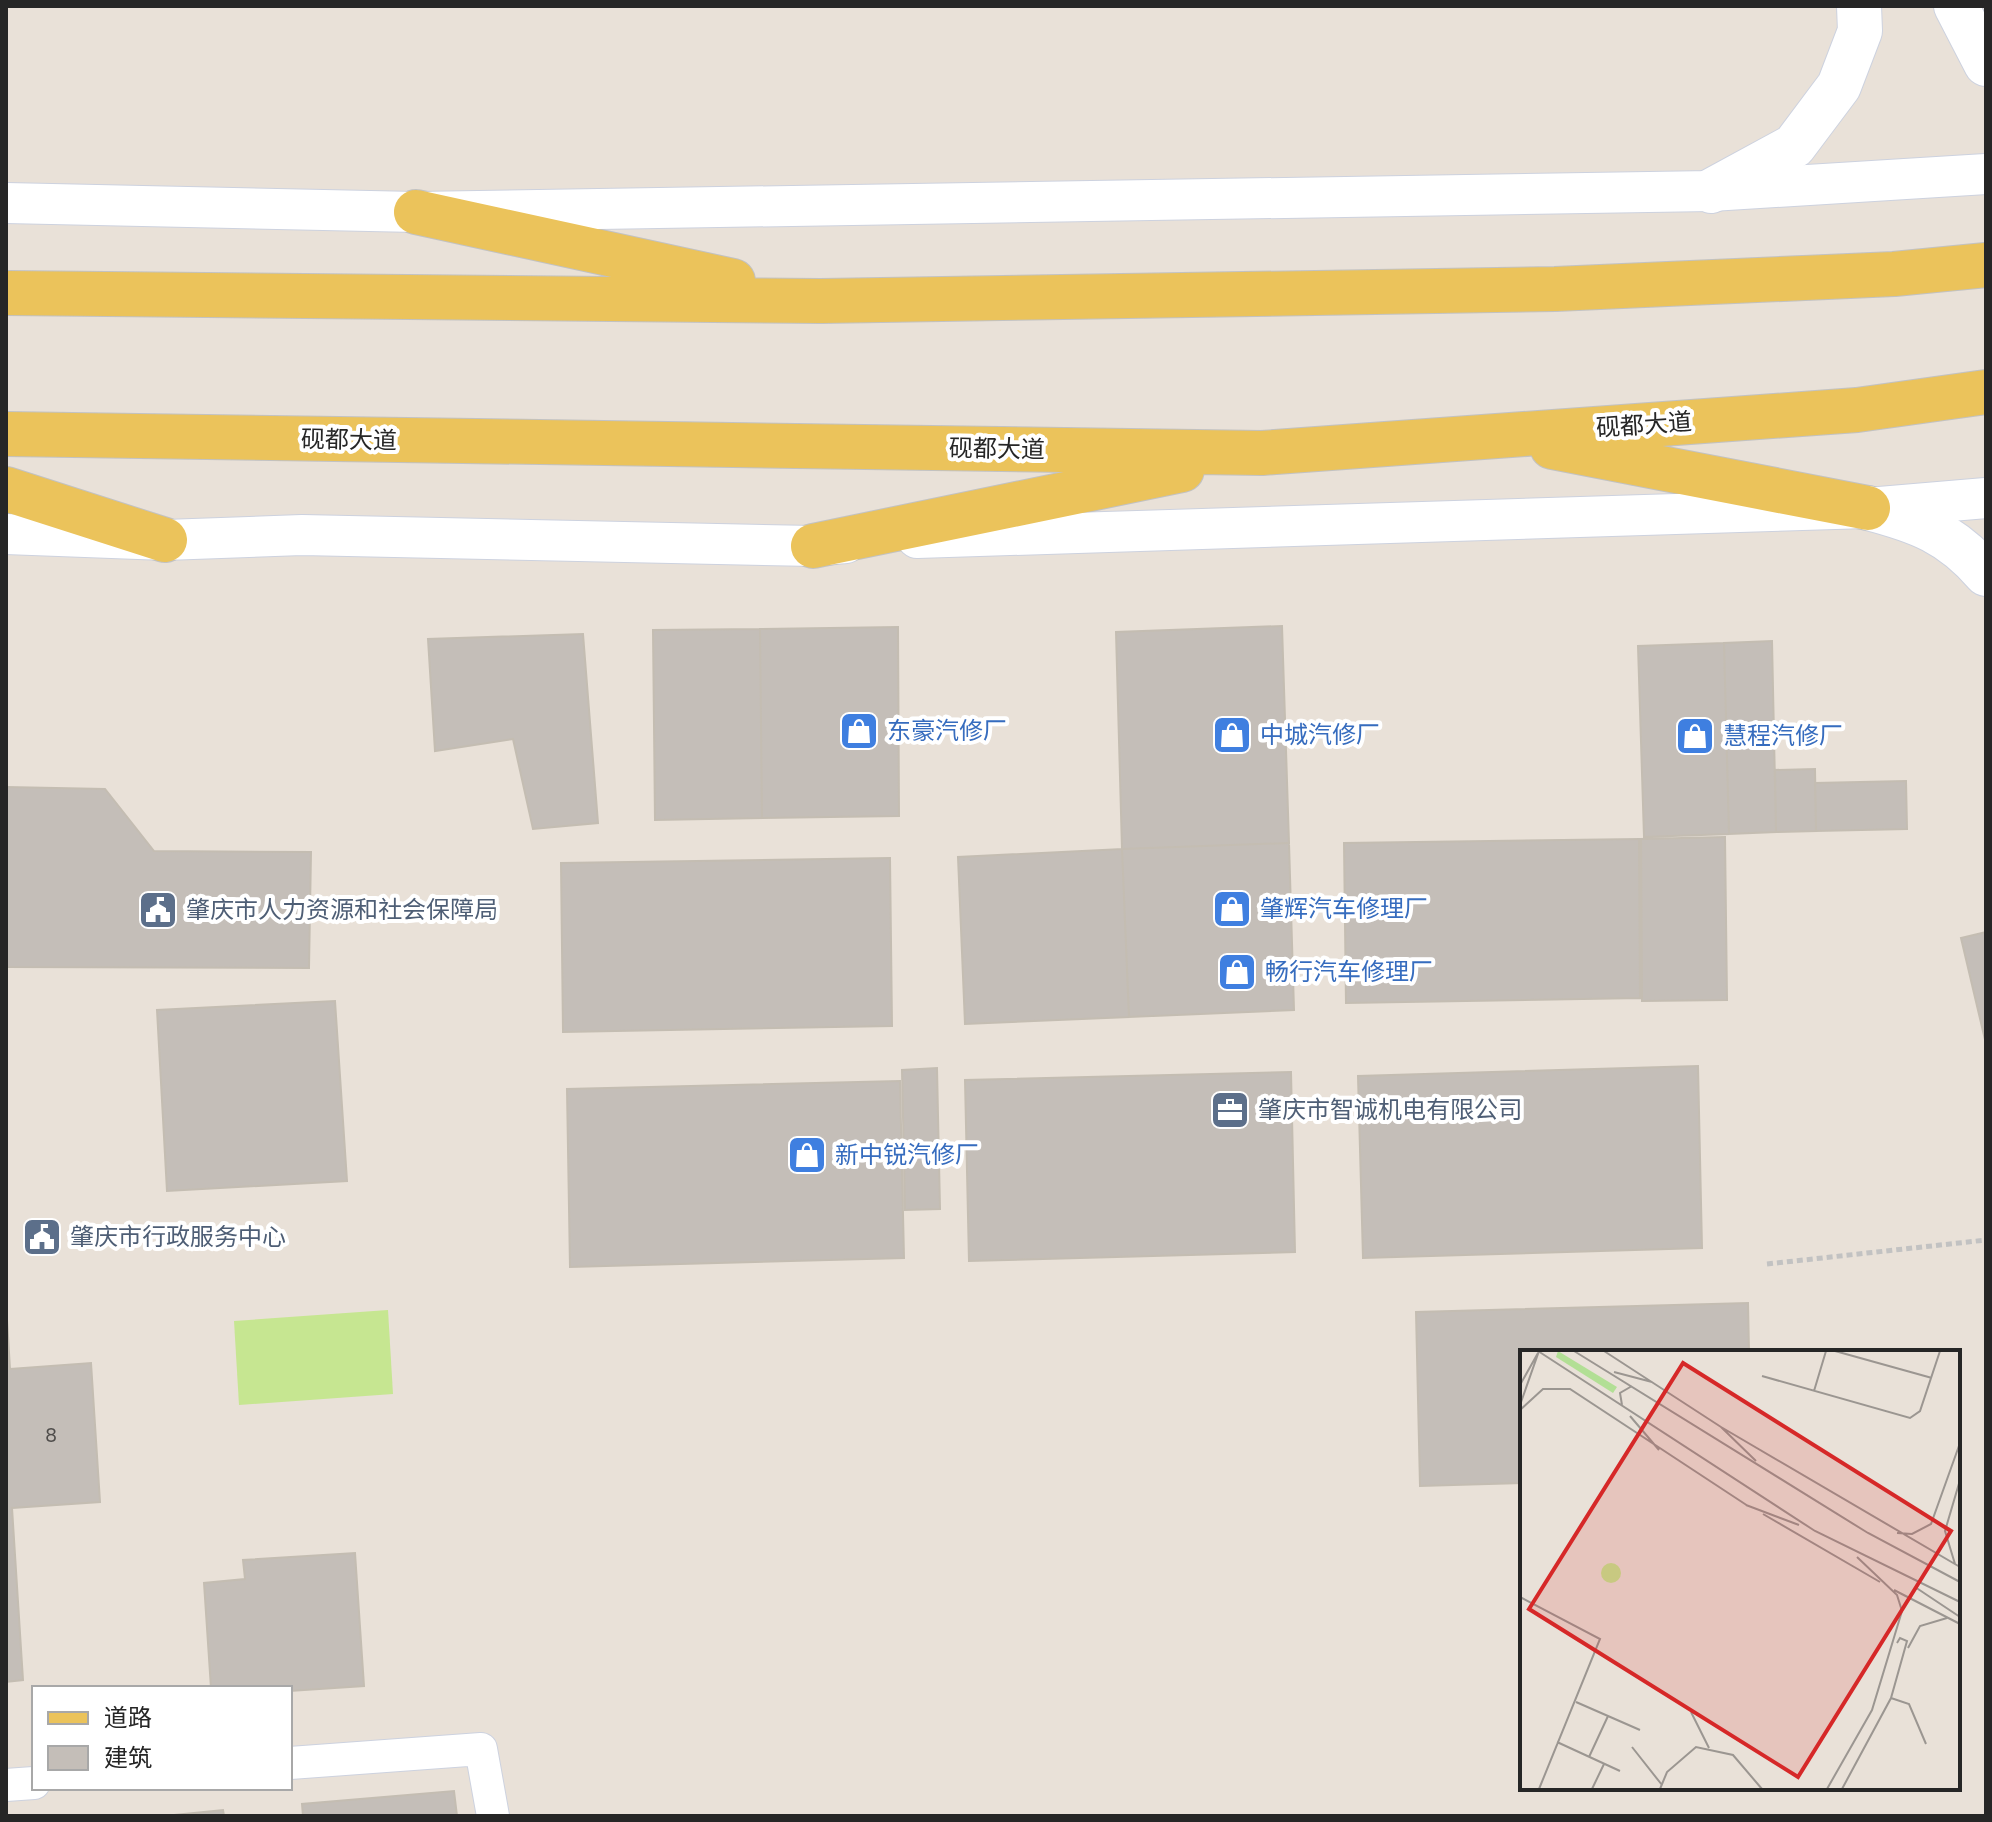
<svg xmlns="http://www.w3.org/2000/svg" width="1992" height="1822" viewBox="0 0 1992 1822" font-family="'DM Sans','Noto Sans SC',sans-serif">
	<rect width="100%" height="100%" fill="#e9e1d8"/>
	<path fill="#c6e691" d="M 388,1310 L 393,1394 L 239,1405 L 234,1321 Z"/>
	<path fill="#c4beb8" stroke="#c4bdb2" stroke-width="2" d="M 1282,626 L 1289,843 L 1122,849 L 1116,632 Z
		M 898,627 L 899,816 L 762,818 L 760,629 Z
		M 760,629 L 762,818 L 655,820 L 653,630 Z
		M 583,634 L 598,823 L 533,829 L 513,739 L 435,751 L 428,639 Z
		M 1772,641 L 1776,832 L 1729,834 L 1724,643 Z
		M 1724,643 L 1729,834 L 1644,837 L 1638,646 Z
		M 1815,769 L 1816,831 L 1776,832 L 1775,770 Z
		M 1906,781 L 1907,829 L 1816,831 L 1815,783 Z
		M 6,787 L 105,789 L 154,851 L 311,852 L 309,968 L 6,967 Z
		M 1725,837 L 1727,1000 L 1642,1001 L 1641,839 Z
		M 1639,839 L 1640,998 L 1346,1003 L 1344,843 Z
		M 1289,843 L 1294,1010 L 1129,1017 L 1122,849 Z
		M 1122,849 L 1129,1017 L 965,1024 L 958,857 Z
		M 890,858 L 892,1026 L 563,1032 L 561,863 Z
		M 1986,932 L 1986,1044 L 1961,938 Z
		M 335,1001 L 347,1181 L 167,1191 L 157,1010 Z
		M 1698,1066 L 1702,1248 L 1363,1258 L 1358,1076 Z
		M 937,1068 L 940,1209 L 905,1210 L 902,1070 Z
		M 1291,1072 L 1295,1252 L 969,1261 L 965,1080 Z
		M 900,1081 L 904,1258 L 570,1267 L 567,1089 Z
		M 6,1303 L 10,1369 L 91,1363 L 100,1502 L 12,1508 L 23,1680 L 6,1682 Z
		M 1748,1303 L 1749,1352 L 1522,1352 L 1522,1483 L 1420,1486 L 1416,1312 Z
		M 355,1553 L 364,1686 L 290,1691 L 290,1688 L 211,1688 L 204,1583 L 245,1579 L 243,1560 Z
		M 454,1791 L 457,1816 L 303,1816 L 302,1804 Z
		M 223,1810 L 224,1816 L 164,1816 Z"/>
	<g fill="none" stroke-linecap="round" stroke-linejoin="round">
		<g stroke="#cdd2df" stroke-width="34">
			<path id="minor" d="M 290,1763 L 481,1749 L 493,1816
				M 6,1785 L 34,1783"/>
		</g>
		<g stroke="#cdd2df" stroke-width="42">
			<path id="tertiary" d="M 6,203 L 416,212 L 1711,191 L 1986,174
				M 6,534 L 165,540 L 302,535 L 813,546 L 846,543
				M 917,538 L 1868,508 L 1986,498"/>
		</g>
		<g stroke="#cdd2df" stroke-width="46">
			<path id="secondary" d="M 1956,6 L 1986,64
				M 1711,191 L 1794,146 L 1839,86 L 1860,31 L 1859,6
				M 1868,508 C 1918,521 1951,533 1986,574"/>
		</g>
		<g stroke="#c2c2c2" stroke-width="46">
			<path id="primary" d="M 416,212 L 733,281
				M 6,293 L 821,301 L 1555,289 L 1894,274 L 1986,265
				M 6,434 L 1262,453 L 1857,410 L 1986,392
				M 1552,447 L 1868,508
				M 6,489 L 165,540
				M 813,546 L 1182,470"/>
		</g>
		<path stroke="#c2c2c2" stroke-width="5" stroke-dasharray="6 4" stroke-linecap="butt" d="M 1767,1264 L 1986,1240"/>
		<use href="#minor" stroke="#fff" stroke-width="32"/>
		<use href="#tertiary" stroke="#fff" stroke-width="40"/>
		<use href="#secondary" stroke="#fff" stroke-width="44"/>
		<use href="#primary" stroke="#ebc35b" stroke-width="44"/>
	</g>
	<defs>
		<g id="shop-square" transform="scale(2)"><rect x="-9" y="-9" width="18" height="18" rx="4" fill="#3f7fe0" stroke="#fff"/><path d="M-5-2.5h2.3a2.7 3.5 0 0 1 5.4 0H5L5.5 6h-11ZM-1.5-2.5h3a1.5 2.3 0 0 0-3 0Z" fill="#fff"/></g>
		<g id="civic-square" transform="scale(2)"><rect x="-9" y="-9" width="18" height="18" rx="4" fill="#5c6f8a" stroke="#fff"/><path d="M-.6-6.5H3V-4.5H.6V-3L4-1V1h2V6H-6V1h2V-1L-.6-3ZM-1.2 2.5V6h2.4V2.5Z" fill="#fff"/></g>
		<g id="office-square" transform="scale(2)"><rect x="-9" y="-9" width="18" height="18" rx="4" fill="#5c6f8a" stroke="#fff"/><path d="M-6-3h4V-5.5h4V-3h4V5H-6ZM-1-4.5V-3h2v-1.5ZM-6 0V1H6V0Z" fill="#fff"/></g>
	</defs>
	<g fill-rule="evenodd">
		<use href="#shop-square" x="859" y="731"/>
		<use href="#shop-square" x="1232" y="735"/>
		<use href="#shop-square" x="1695" y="736"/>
		<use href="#shop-square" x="1232" y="909"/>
		<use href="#civic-square" x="158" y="910"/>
		<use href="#shop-square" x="1237" y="972"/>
		<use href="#office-square" x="1230" y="1110"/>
		<use href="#shop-square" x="807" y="1155"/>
		<use href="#civic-square" x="42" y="1237"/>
	</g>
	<g text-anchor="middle" stroke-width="8" stroke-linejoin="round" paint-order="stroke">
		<g font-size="20" fill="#4e4c4a">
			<text x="51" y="1442">8</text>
		</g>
		<g font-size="24" fill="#262626" stroke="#fff">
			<text transform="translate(1644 425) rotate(-4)" y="8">砚都大道</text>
			<text transform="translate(349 440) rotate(1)" y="8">砚都大道</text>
			<text transform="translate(997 449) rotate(1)" y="8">砚都大道</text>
		</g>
		<g font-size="24" fill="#366cbe" stroke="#fff" text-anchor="start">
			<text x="887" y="739">东豪汽修厂</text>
			<text x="1260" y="743">中城汽修厂</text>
			<text x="1723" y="744">慧程汽修厂</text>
			<text x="1260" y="917">肇辉汽车修理厂</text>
			<text x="1265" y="980">畅行汽车修理厂</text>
			<text x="835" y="1163">新中锐汽修厂</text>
		</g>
		<g font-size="24" fill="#4e5e75" stroke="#fff" text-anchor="start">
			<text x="186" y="918">肇庆市人力资源和社会保障局</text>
			<text x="1258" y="1118">肇庆市智诚机电有限公司</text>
			<text x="70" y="1245">肇庆市行政服务中心</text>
		</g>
	</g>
	<g transform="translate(1520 1350)">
		<rect width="440" height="440" fill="#e9e1d8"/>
		<path d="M 38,1 L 97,37 L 93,43 L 36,7 Z" fill="#b2df95"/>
		<path d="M81 223a10 10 0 1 1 20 0a10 10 0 1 1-20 0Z" fill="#c6e691"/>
		<path fill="none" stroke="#9b9691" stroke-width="2" d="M 18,1 L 295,181 L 440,252M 54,1 L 348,183 L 440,232M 84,1 L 201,77 L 440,217M 315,1 L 412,28M 94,22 L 132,32M 242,26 L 390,68 L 400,61 L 420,1M 0,35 L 18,3M 294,41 L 306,1M 0,55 L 19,1M 102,55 L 100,43 L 112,36M 0,60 L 23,39 L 50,39 L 228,156M 110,66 L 139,100M 201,77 L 236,111M 226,155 L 279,175M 243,164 L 360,232M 377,183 L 392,184 L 411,174 L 440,93M 435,214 L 425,181 L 440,130M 395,237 L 440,267M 374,240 L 440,274M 0,247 L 80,289 L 19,439M 388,298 L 400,276 L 427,268M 371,348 L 389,354 L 406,394M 56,352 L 120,380M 171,362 L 189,398M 37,392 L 100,421M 112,397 L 142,435M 69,407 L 88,366M 72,439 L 84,414M 140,439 L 147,422 L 176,397 L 213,405 L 242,439M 307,439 L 352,360 L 382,261 L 377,245 L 337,207M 322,439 L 371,348 L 387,291 L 380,288 L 377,293"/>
		<path fill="#d62828" fill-opacity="0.15" stroke="#d62828" stroke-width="4" d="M 163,13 L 431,181 L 278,427 L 9,259 Z"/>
		<rect width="440" height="440" fill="none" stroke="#262626" stroke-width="4"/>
	</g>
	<rect width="1992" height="1822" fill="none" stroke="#262626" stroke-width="16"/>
	<rect x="32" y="1686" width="260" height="104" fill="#ffffff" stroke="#a8a8a8" stroke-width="2"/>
	<rect x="48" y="1712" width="40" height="12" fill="#ebc35b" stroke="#a8a8a8" stroke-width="2"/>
	<text x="104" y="1726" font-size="24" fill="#262626">道路</text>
	<rect x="48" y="1746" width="40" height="24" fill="#c4beb8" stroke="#a8a8a8" stroke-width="2"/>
	<text x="104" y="1766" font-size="24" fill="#262626">建筑</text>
</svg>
